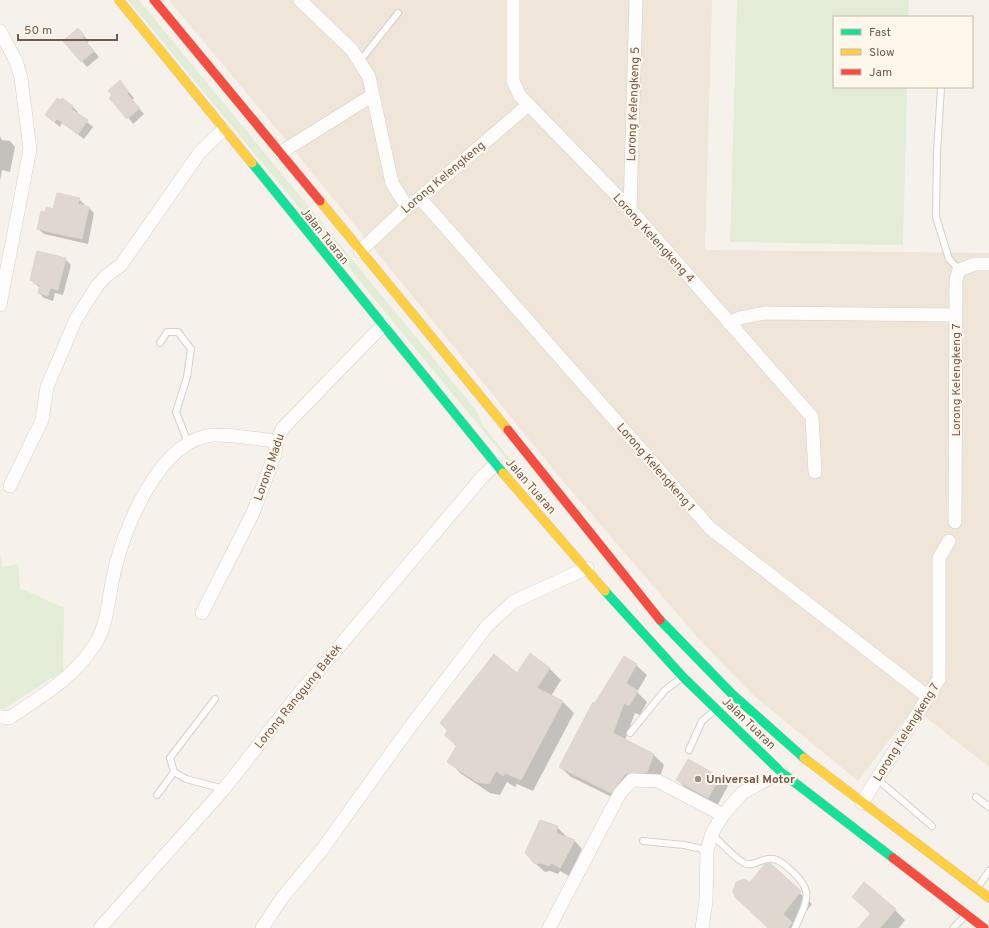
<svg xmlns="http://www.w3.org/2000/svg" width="989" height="928" viewBox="0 0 989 928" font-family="Overpass,sans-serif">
	<rect width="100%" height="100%" fill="#f6f2eb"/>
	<path fill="#efe5d9" d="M 169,0 L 712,0 L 705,250 L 989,253 L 989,767 L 914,708 L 858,781 L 753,695 L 698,638 L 563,481 L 271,122 Z"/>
	<path fill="#e3ecd6" d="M 128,0 L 139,0 L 475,409 L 484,427 L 530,483 L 530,485 L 527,484 Z
		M 737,0 L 909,0 L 908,17 L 834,17 L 834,87 L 907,87 L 903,245 L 730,242 Z
		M 0,552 L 2,567 L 18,564 L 20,588 L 64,608 L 63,671 L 3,709 L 0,709 Z"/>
	<path fill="#0003" d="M 83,35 L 89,41 L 87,43 L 99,57 L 87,67 L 64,41 Z
		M 120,81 L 134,98 L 132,100 L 144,114 L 133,124 L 113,95 Z
		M 62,99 L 73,107 L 78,112 L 77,114 L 93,127 L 84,139 L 62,123 L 60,127 L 46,115 Z
		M 0,136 L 2,140 L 10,141 L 15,147 L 10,172 L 2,170 L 0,181 Z
		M 79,199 L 85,205 L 84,207 L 89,208 L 94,213 L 88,244 L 44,234 L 38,229 L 46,213 Z
		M 65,259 L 71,265 L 63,295 L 55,293 L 53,301 L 44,298 L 39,293 L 40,288 L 31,280 Z
		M 636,665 L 647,675 L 637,692 L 647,702 L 640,715 L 635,713 L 625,740 L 654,755 L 664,765 L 658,782 L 635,784 L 622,802 L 571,777 L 560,767 L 595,704 Z
		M 549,668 L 561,680 L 551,696 L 563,702 L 574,713 L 533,791 L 517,784 L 515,787 L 507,782 L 500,795 L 490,793 L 460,773 L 449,761 L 457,747 L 446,735 L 517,674 Z
		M 689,760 L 720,778 L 728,786 L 717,806 L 686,789 L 678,780 Z
		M 557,827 L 566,836 L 565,837 L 574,840 L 582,849 L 569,876 L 560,871 L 558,874 L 550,871 L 545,872 L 536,864 Z
		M 768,865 L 812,904 L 795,926 L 797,928 L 770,928 L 751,883 Z
		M 853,897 L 895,910 L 905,920 L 899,928 L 859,928 L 871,914 Z"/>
	<path fill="#e0d8d0" stroke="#dfd5cd" d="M 78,28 L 84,35 L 82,37 L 94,51 L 81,62 L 63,41 Z
		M 120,80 L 129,92 L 127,94 L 140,108 L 127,119 L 109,98 L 112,95 L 108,91 Z
		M 57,98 L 60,100 L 62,98 L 73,106 L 71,109 L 88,120 L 78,134 L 57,119 L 54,122 L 45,115 Z
		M 57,193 L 80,198 L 78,204 L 89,207 L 82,239 L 37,229 L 41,211 L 46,212 L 46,207 L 53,209 Z
		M 37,251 L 66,258 L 58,290 L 50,288 L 48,296 L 38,293 L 40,285 L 33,283 L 34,281 L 30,280 Z
		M 530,653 L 550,668 L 537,688 L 563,701 L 521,780 L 505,773 L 503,776 L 496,771 L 489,784 L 477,782 L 447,762 L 457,745 L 445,736 L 447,730 L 440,723 L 494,654 L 517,673 Z
		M 624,656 L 637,664 L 626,683 L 638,691 L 629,706 L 624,703 L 613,733 L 654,754 L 647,772 L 625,774 L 611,793 L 559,767 L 593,702 L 595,703 Z
		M 688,759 L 720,777 L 708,798 L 676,780 Z
		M 540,820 L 558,826 L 556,833 L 575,840 L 560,868 L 551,863 L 549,866 L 541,863 L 535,864 L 525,853 Z
		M 770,863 L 801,891 L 783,914 L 792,922 L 788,928 L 768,928 L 735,897 L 733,891 L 736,882 L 744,879 L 750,882 L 764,865 Z
		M 864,882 L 896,909 L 880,928 L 858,928 L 871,913 L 852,897 Z"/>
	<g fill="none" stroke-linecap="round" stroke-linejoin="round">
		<g stroke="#d5cfc9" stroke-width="8">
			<path id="lane" d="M 360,61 L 398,13
				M 941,87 L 937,153 L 936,217 L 949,259 L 959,270
				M 160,343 L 167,332 L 178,332 L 191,349 L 187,377 L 176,412 L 188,443
				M 215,699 L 170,758 L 174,772 L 186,779 L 224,789
				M 630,733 L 665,690 L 680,679
				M 689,750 L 702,721 L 714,711
				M 877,779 L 932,826
				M 157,795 L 174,772
				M 976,797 L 989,807
				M 712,834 C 722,844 732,856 744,863 C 752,867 760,860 768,859 C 776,858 781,862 787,867 C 815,890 808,898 795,928
				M 643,841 L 684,845 L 707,850
				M 978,887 L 989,871
				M 953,928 L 964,917"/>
		</g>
		<g stroke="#d5cfc9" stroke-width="14">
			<path id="street" d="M 300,0 L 352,50 L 369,77 L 392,183 L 407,207
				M 513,0 L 513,81 L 520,96 L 630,209 L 812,417 L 815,472
				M 0,31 L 16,61 L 21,78 L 30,149 L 0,305
				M 280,153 L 373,95
				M 420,198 L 710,528 L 928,697
				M 630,209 L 636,0
				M 360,251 L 407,207 L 420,198 L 528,105
				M 729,323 L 740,318 L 764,313 L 956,315
				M 10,486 L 42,420 L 47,387 L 76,319 L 97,286 L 106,276 L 121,265 L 200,152 L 223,130
				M 955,522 L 956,280 L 959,270 L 975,264 L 989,264
				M 202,613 L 253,513 L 275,454 L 276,441 L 283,428 L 383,325
				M 0,717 L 9,718 C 38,699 68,681 89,653 C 109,628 107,602 114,573 C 124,528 159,440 213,435 C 229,434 258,439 276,441
				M 862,803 L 939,679 L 939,558 L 949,541
				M 100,928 L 224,789 L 293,701 L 483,476 L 496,464
				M 262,928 L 282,898 L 321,851 L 407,731 L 487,626 L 513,602 L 587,568
				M 549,928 L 620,793 L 632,780 L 658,781 L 723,815
				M 702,928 L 706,901 L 707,850 L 712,833 L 723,815 L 742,793 L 781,772"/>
		</g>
		<g stroke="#d5ccc6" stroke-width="10">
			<path id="fast" d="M 252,163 L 503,473
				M 605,591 L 683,677 L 781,772 L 893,858
				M 660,620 L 731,693 L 804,758"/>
		</g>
		<g stroke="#d5ccc6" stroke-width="10">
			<path id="slow" d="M 119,0 L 252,163
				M 320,201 L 508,430
				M 503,473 L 605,591
				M 804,758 L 989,898"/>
		</g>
		<g stroke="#d5ccc6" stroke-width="10">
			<path id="jam" d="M 154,0 L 320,201
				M 508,430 L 660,620
				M 893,858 L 984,928"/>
		</g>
		<use href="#lane" stroke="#fefdfc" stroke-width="6"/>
		<use href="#street" stroke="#fefdfc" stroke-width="13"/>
		<use href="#fast" stroke="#16e098" stroke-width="9"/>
		<use href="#slow" stroke="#ffcf43" stroke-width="9"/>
		<use href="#jam" stroke="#f24e42" stroke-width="9"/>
	</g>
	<circle fill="#a18f84" stroke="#fef7ec" stroke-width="1.5" cx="698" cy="779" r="4"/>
	<g text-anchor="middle" stroke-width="4" stroke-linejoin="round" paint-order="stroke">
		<g font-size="12" fill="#735a4c" stroke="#fef7ec">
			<text transform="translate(633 104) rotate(-88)" y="4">Lorong Kelengkeng 5</text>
			<text transform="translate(443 177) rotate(-40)" y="4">Lorong Kelengkeng</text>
			<text transform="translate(325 236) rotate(51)" y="4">Jalan Tuaran</text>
			<text transform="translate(654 238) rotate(48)" y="4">Lorong Kelengkeng 4</text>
			<text transform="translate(956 380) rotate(-90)" y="4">Lorong Kelengkeng 7</text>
			<text transform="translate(269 467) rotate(-71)" y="4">Lorong Madu</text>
			<text transform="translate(656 467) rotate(49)" y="4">Lorong Kelengkeng 1</text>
			<text transform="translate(531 486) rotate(49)" y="4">Jalan Tuaran</text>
			<text transform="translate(298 696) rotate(-51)" y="4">Lorong Ranggung Batek</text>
			<text transform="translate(749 723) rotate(44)" y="4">Jalan Tuaran</text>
			<text transform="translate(906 732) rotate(-58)" y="4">Lorong Kelengkeng 7</text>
		</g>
		<g font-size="12" font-weight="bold" fill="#735a4c" stroke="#fef7ec" text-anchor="start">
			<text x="706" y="783">Universal Motor</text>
		</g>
	</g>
	<rect x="833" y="16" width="140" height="72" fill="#fef7ec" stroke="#c6b8ac"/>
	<rect x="841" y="29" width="20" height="6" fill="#16e098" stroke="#c6b8ac"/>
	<text x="869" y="36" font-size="12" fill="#735a4c">Fast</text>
	<rect x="841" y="49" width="20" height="6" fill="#ffcf43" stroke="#c6b8ac"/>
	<text x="869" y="56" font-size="12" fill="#735a4c">Slow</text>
	<rect x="841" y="69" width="20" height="6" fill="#f24e42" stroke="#c6b8ac"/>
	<text x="869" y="76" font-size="12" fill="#735a4c">Jam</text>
	<path d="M18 34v6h99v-6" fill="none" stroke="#735a4c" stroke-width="2"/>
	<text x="24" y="34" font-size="12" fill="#735a4c" stroke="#fef7ec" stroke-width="3" paint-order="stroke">50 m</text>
</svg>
